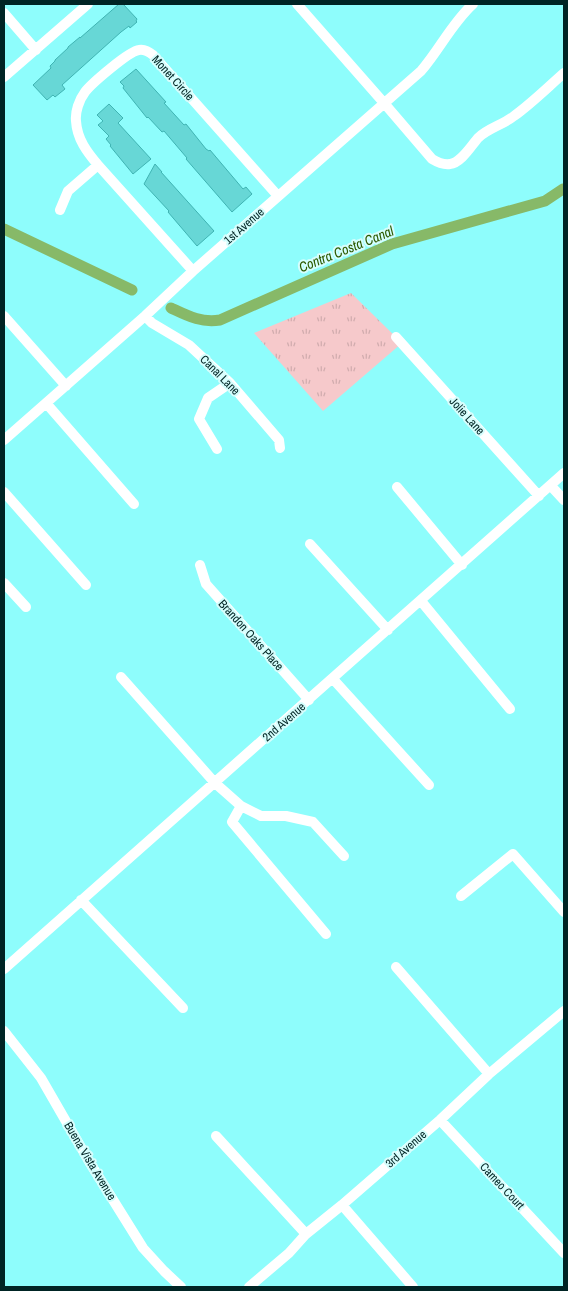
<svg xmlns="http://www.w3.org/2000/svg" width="568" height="1291" viewBox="0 0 568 1291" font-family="'Archivo Narrow',sans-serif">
	<defs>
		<pattern id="grass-tufts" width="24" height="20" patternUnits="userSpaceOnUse" patternTransform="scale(1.25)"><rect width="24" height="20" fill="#f6c9cb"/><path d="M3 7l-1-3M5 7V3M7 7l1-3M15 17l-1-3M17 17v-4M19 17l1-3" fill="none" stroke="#d1acae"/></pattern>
	</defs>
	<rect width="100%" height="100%" fill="#8efdfc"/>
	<path fill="url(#grass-tufts)" d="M 351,293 L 402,343 L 323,411 L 254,333 Z"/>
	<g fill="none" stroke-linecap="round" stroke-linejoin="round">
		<path stroke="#87b968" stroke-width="11" d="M 4,229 L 132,290
			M 171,308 C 188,316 201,323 220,320 L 392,244 L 545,201 L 563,189"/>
	</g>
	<path fill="#67d7d6" stroke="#3fb4b3" d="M 119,4 L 123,4 L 137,19 L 136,21 L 137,22 L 130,28 L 129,26 L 121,32 L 62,85 L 65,89 L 55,97 L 53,95 L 47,100 L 33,85 L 51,68 L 50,66 L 55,61 L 55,60 L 68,48 L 68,47 L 80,37 L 80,38 Z
		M 136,69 L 166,102 L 164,103 L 184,125 L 186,124 L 206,149 L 209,151 L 210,150 L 243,189 L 246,187 L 252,194 L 232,212 L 186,159 L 187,158 L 164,131 L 162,132 L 148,117 L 147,118 L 123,88 L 124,86 L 120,82 Z
		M 109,104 L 123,118 L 118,123 L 151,159 L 133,174 L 110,146 L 111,145 L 106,139 L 109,136 L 98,125 L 103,121 L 97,115 Z
		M 155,164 L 162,172 L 161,172 L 214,231 L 197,246 L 168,212 L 169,211 L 144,184 Z"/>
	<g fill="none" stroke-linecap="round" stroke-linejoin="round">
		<path stroke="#fff" stroke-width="10" d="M 297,4 L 384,103 L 432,159 C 437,162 444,165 450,164 C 461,163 471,146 478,138 C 488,128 503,125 514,116 C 532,103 548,87 564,73
			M 4,13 L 36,50
			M 4,77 L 88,4
			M 60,210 L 68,191 L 98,165
			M 193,271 L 98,165 C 87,152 77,139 76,121 C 75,112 79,100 85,92 C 91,84 129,51 139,50 C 145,49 149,52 153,55 L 278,196
			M 4,316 L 66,386
			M 145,316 L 152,323 L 189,345 L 230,383 L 279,440 L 280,448
			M 396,337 L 539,496
			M 46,403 L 134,504
			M 4,440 L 145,316 L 193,271 L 421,71 C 440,49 452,23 473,4
			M 217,449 L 199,419 L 208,398 L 230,383
			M 551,486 L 564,500
			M 397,487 L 462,565
			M 4,492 L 86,585
			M 310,544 L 388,630
			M 200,565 L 206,584 L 309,700
			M 4,583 L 26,607
			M 421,601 L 510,709
			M 121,677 L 215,783 L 241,806 L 261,816 L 286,816 L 313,822 L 344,856
			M 333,679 L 429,785
			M 241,806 L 232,822 L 326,934
			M 461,896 L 513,854 L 564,912
			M 81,900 L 183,1008
			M 396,967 L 489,1074
			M 4,969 C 190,803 378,639 564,473
			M 4,1031 L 41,1078 L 90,1163 L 143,1248 L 164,1271 L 181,1287
			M 440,1120 L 564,1253
			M 216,1136 L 306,1234
			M 342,1205 L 413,1287
			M 249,1287 L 289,1253 L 306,1234 L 342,1205 L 440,1120 L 489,1074 L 564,1011"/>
	</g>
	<g text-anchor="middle" stroke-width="4" stroke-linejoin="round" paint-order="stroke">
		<g font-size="12" fill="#002424" stroke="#d6fefd">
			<text transform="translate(173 78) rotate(48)" y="4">Monet Circle</text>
			<text transform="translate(244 226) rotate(-41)" y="4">1st Avenue</text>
			<text transform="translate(220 375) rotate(45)" y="4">Canal Lane</text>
			<text transform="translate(467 416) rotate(48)" y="4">Jolie Lane</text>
			<text transform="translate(251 635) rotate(48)" y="4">Brandon Oaks Place</text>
			<text transform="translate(284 722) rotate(-41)" y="4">2nd Avenue</text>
			<text transform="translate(406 1149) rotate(-41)" y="4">3rd Avenue</text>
			<text transform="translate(90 1161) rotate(59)" y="4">Buena Vista Avenue</text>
			<text transform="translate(502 1186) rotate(47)" y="4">Cameo Court</text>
		</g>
		<g font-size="14" font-style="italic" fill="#2d5a00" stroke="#d6fefd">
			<text transform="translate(346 249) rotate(-22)" y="5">Contra Costa Canal</text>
		</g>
	</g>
	<rect width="568" height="1291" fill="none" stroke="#002424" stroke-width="10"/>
</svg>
